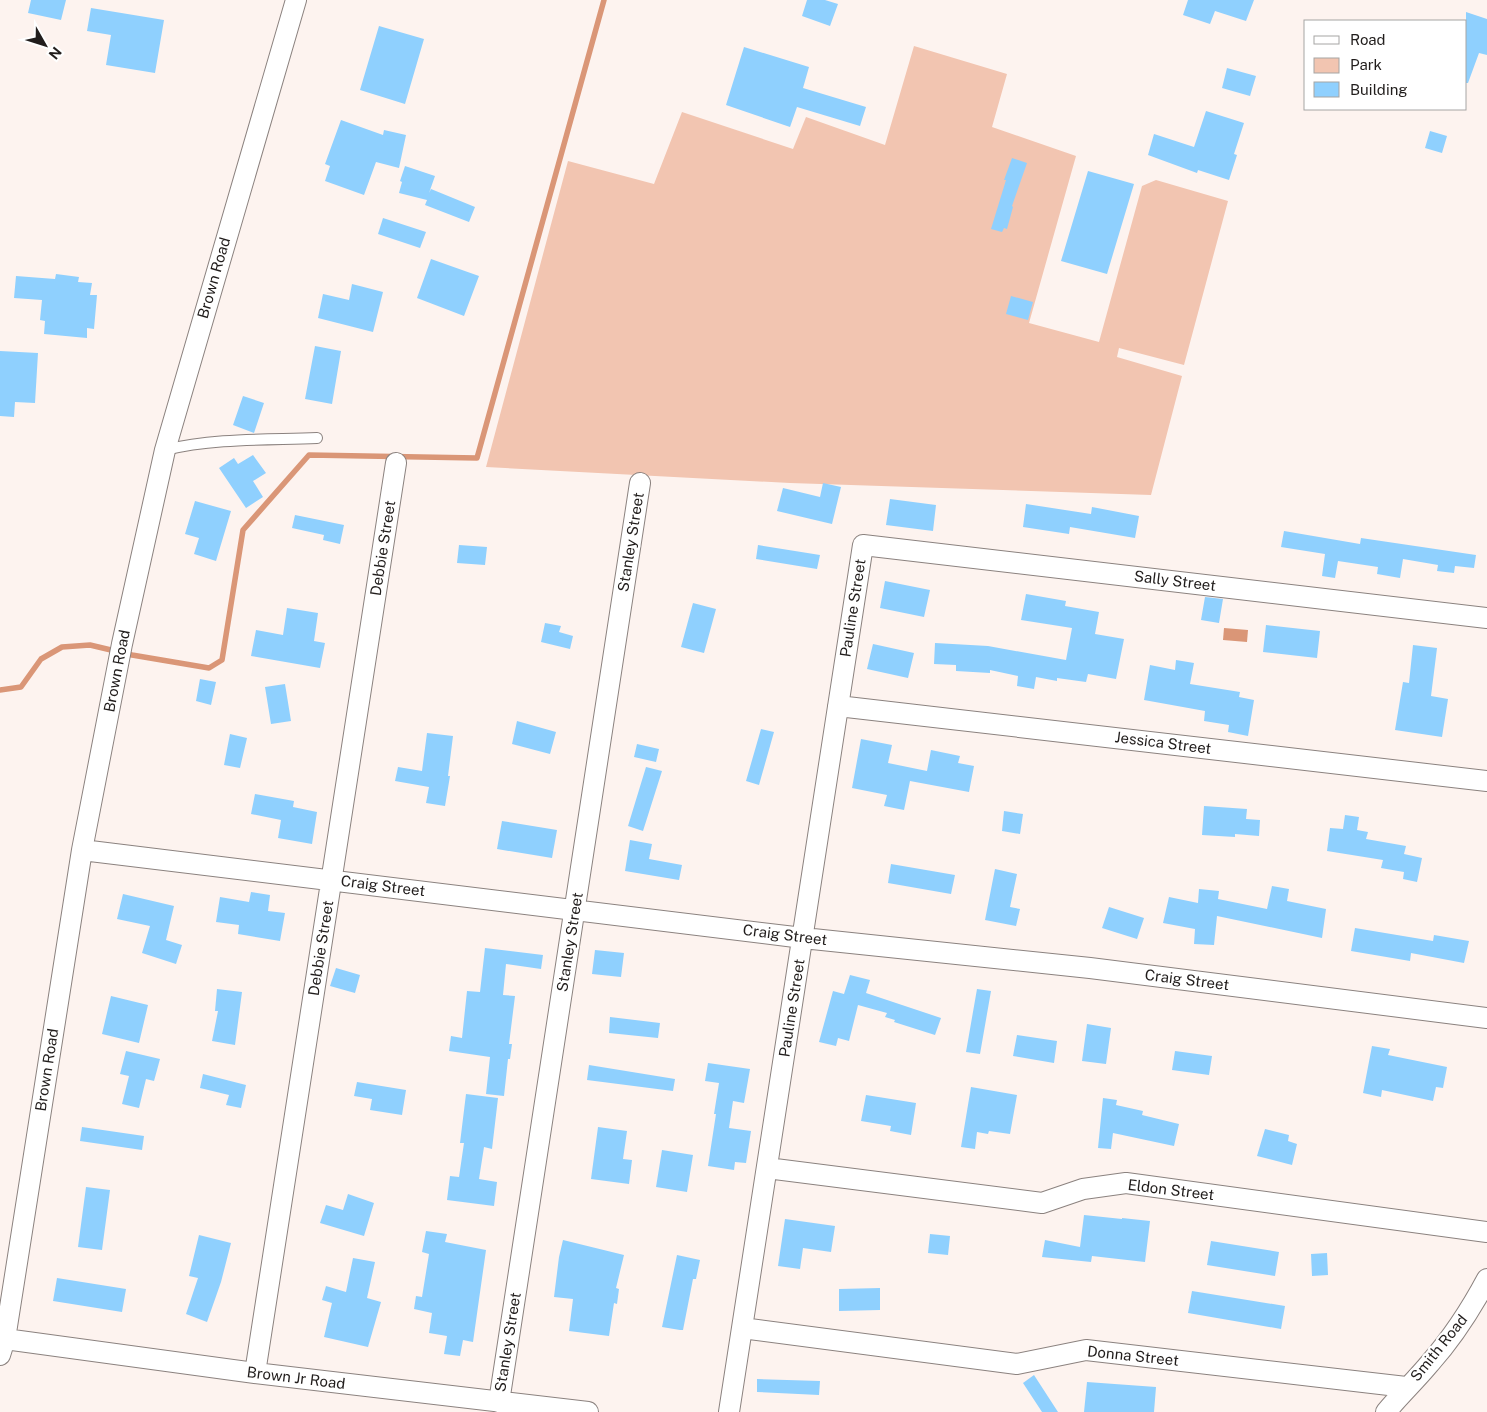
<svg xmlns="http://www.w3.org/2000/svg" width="1487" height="1412" viewBox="0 0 1487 1412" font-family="'Public Sans',sans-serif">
	<rect width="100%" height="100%" fill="#fdf3ef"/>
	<path fill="#f2c5b1" d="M 914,46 L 1007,74 L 992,127 L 1076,156 L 1029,323 L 1099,342 L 1142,186 L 1156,180 L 1228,201 L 1184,365 L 1119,348 L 1117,357 L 1182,376 L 1151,495 L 790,483 L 486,467 L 568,161 L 654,184 L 682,112 L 793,149 L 806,117 L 885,145 Z"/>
	<path fill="#da9677" d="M 1224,628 L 1248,630 L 1247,642 L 1223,640 Z"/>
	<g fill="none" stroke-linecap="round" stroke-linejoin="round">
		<path stroke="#da9677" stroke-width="5.5" d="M 0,690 L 21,687 L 41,659 L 62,647 L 90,645 L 132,655 L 209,668 L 222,660 L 243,530 L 309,455 L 477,458 L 604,0"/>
	</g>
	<path fill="#8fd0fe" d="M 31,0 L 66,0 L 61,20 L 28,13 Z
		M 807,0 L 825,0 L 838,4 L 830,26 L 802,16 Z
		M 1188,0 L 1254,0 L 1246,21 L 1215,11 L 1210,24 L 1183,15 Z
		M 91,8 L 164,20 L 155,73 L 106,65 L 111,35 L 87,31 Z
		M 1466,12 L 1487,19 L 1487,55 L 1479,53 L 1468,83 L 1466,83 Z
		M 379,26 L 424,39 L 405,104 L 360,90 Z
		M 744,47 L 809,67 L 803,88 L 866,107 L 860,126 L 797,107 L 790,127 L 726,105 Z
		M 1227,68 L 1256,76 L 1250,96 L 1222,88 Z
		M 1206,111 L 1244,123 L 1234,154 L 1237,155 L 1229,180 L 1198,170 L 1197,173 L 1148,155 L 1154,134 L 1194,147 Z
		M 341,120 L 383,135 L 384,130 L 406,135 L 399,168 L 376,162 L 364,195 L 325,181 L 330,166 L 325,164 Z
		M 1430,131 L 1447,136 L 1442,153 L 1425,148 Z
		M 1012,158 L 1027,163 L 1012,206 L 1013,207 L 1007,229 L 1004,228 L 1002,232 L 991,229 L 1006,180 L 1004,180 Z
		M 405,166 L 435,176 L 429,193 L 431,189 L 475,207 L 469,222 L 425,205 L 427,200 L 399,193 L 402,182 L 400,181 Z
		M 1088,171 L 1134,184 L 1107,274 L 1061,261 Z
		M 383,218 L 426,232 L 420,248 L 378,234 Z
		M 431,259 L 479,276 L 464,316 L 417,298 Z
		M 56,274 L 79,277 L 78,282 L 92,283 L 90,295 L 97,295 L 94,329 L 87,328 L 87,338 L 44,334 L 45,321 L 40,320 L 42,300 L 14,298 L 16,276 L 55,279 Z
		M 352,284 L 383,292 L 373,332 L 318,318 L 323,294 L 349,300 Z
		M 1011,296 L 1033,302 L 1028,320 L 1006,314 Z
		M 315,346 L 341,351 L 332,404 L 305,399 Z
		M 0,351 L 38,353 L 35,403 L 15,402 L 14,417 L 0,416 Z
		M 243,396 L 264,403 L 254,433 L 233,425 Z
		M 253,455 L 266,473 L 253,481 L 263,497 L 246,508 L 219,468 L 234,458 L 238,464 Z
		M 823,483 L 841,487 L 832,524 L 777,511 L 783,488 L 820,497 Z
		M 890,499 L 936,505 L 933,531 L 886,525 Z
		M 195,501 L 231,511 L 216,561 L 194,554 L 199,538 L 185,534 Z
		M 1026,504 L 1091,514 L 1092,507 L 1139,516 L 1135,538 L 1070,527 L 1069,534 L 1023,527 Z
		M 295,515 L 344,525 L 340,544 L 323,540 L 324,535 L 292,528 Z
		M 1284,531 L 1360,544 L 1361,538 L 1476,555 L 1474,568 L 1455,566 L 1454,573 L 1437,571 L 1438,565 L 1403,559 L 1400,578 L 1377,574 L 1378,567 L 1338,561 L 1335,578 L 1322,576 L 1325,554 L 1281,547 Z
		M 459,545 L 487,547 L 485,565 L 457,563 Z
		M 758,545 L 820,555 L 817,569 L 756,559 Z
		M 885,581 L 930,590 L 924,617 L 880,608 Z
		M 1026,594 L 1066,601 L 1065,606 L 1099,612 L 1095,634 L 1124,639 L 1116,679 L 1088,674 L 1086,682 L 1057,678 L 1057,681 L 1036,677 L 1034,689 L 1017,686 L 1018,676 L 990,670 L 990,673 L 956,671 L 956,665 L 934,664 L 935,643 L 988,646 L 1066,660 L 1072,628 L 1021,620 Z
		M 1205,597 L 1223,599 L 1219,623 L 1201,620 Z
		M 693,603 L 716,609 L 704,653 L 681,647 Z
		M 287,608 L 318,613 L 314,641 L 325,643 L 320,668 L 251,656 L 256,630 L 283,635 Z
		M 545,623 L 561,626 L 559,632 L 573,636 L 570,649 L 541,642 Z
		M 1266,625 L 1320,631 L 1317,658 L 1263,652 Z
		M 873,644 L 914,653 L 908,678 L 867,669 Z
		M 1413,645 L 1437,648 L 1431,696 L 1448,699 L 1442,737 L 1395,730 L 1403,682 L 1409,683 Z
		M 1176,660 L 1194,663 L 1190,684 L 1240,692 L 1239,697 L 1254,700 L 1248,736 L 1228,732 L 1229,725 L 1204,721 L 1205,711 L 1144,700 L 1150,665 L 1175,670 Z
		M 200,679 L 216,682 L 211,705 L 196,701 Z
		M 285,684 L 291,721 L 271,724 L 265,687 Z
		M 517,721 L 556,732 L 550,754 L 512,744 Z
		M 761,729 L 774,732 L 759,785 L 746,781 Z
		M 427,733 L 453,736 L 448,776 L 450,776 L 445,806 L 426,803 L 429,787 L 395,781 L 398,767 L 422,771 Z
		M 230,734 L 247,738 L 240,768 L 224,765 Z
		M 861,739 L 892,745 L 888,763 L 927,771 L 931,750 L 960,756 L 958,763 L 974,766 L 969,792 L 910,781 L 904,810 L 884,806 L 887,795 L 852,788 Z
		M 637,744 L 659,749 L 656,762 L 634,757 Z
		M 646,767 L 662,771 L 643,831 L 628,826 Z
		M 255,794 L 294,801 L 293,807 L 317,812 L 312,844 L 278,838 L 281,820 L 251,814 Z
		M 1204,806 L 1247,809 L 1246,819 L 1260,820 L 1259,836 L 1235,834 L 1235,837 L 1202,835 Z
		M 1004,811 L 1023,814 L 1020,834 L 1002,831 Z
		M 1345,815 L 1359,817 L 1357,830 L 1368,832 L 1366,839 L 1406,846 L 1404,854 L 1422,858 L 1417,882 L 1403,879 L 1404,872 L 1381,868 L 1383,860 L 1327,851 L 1330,828 L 1343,829 Z
		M 502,821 L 557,830 L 552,858 L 497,849 Z
		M 630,840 L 652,844 L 649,859 L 682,865 L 679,880 L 625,871 Z
		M 891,864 L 955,875 L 951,894 L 888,883 Z
		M 995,869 L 1017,874 L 1010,907 L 1020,909 L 1016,926 L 985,920 Z
		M 1272,886 L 1289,889 L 1287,901 L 1326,909 L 1322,938 L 1217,916 L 1214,945 L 1194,944 L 1195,929 L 1163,923 L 1169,897 L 1198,903 L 1199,889 L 1219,891 L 1218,899 L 1267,909 Z
		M 251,892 L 270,895 L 268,911 L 285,913 L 280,941 L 238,934 L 239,925 L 216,922 L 220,897 L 249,902 Z
		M 123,894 L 174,906 L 166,940 L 182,945 L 176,964 L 142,953 L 150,926 L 117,919 Z
		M 1109,907 L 1144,918 L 1137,939 L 1102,928 Z
		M 1355,928 L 1433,941 L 1434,935 L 1469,941 L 1464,963 L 1411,953 L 1410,961 L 1351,951 Z
		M 485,948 L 543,955 L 541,969 L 506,964 L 503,995 L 515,996 L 509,1044 L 512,1044 L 510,1059 L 508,1059 L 504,1096 L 486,1094 L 490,1057 L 449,1051 L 451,1036 L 462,1038 L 467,991 L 480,992 Z
		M 595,950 L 624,953 L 621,977 L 592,974 Z
		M 336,968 L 360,975 L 355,993 L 330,986 Z
		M 850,975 L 870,980 L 866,993 L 941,1018 L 935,1035 L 894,1022 L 895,1020 L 885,1017 L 887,1013 L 858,1005 L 849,1041 L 838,1038 L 836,1046 L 819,1042 L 833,991 L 844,994 Z
		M 217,989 L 242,992 L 235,1045 L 212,1041 L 218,1011 L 215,1011 Z
		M 977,989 L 991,991 L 980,1054 L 966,1052 Z
		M 111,996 L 148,1005 L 139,1043 L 102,1034 Z
		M 610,1017 L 660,1023 L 658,1038 L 609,1033 Z
		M 1087,1024 L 1111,1028 L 1106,1064 L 1082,1061 Z
		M 1017,1035 L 1057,1041 L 1054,1063 L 1013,1056 Z
		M 1372,1046 L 1390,1049 L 1388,1055 L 1447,1067 L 1443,1088 L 1436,1087 L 1433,1101 L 1382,1090 L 1381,1097 L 1363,1093 Z
		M 126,1051 L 160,1059 L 154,1081 L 146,1079 L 139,1108 L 122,1104 L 129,1076 L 120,1074 Z
		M 1175,1051 L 1212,1056 L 1209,1075 L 1172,1070 Z
		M 708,1063 L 750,1069 L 744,1103 L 733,1101 L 729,1128 L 751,1131 L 746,1163 L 735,1162 L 734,1170 L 708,1166 L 716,1114 L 714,1114 L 719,1083 L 705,1081 Z
		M 589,1065 L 675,1079 L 673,1091 L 587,1080 Z
		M 203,1074 L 246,1085 L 241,1108 L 226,1105 L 229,1095 L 200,1088 Z
		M 357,1082 L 406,1090 L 402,1115 L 370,1110 L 372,1099 L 354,1096 Z
		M 971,1087 L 1017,1095 L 1010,1134 L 989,1131 L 988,1134 L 977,1132 L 975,1149 L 961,1147 Z
		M 466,1094 L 498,1098 L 492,1149 L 484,1147 L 479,1179 L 497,1182 L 494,1206 L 447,1200 L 450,1176 L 459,1177 L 464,1143 L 460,1143 Z
		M 866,1095 L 916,1103 L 911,1135 L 890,1131 L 891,1126 L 861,1121 Z
		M 1103,1098 L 1117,1100 L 1116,1105 L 1143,1111 L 1142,1115 L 1179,1124 L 1174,1146 L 1113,1133 L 1111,1149 L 1098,1148 Z
		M 82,1127 L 144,1136 L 142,1150 L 80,1141 Z
		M 598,1127 L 627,1131 L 623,1159 L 632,1160 L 629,1184 L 591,1179 Z
		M 1265,1129 L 1289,1135 L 1288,1141 L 1297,1144 L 1292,1165 L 1257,1156 Z
		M 662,1150 L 693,1155 L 687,1192 L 656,1187 Z
		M 86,1187 L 110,1190 L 102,1250 L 78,1247 Z
		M 348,1194 L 374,1203 L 364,1236 L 320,1223 L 326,1205 L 343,1210 Z
		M 1084,1215 L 1122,1219 L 1122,1218 L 1150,1221 L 1145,1262 L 1092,1256 L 1091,1262 L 1042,1257 L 1045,1240 L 1080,1247 Z
		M 785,1219 L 835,1226 L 831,1252 L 803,1248 L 800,1269 L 778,1266 Z
		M 426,1231 L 447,1234 L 445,1242 L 486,1250 L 473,1342 L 463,1340 L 460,1356 L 444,1354 L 447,1336 L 429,1333 L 432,1313 L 414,1309 L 416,1296 L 422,1297 L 429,1254 L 422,1252 Z
		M 930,1234 L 950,1236 L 948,1255 L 928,1253 Z
		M 199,1235 L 231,1243 L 221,1282 L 207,1322 L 186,1314 L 198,1278 L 189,1276 Z
		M 563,1240 L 624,1255 L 616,1288 L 619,1289 L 617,1304 L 614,1303 L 609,1336 L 569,1331 L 573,1299 L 554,1297 L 559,1257 Z
		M 1211,1241 L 1279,1252 L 1275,1276 L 1207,1265 Z
		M 1327,1253 L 1328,1275 L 1312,1276 L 1311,1254 Z
		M 677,1255 L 700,1260 L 696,1279 L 693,1279 L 683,1330 L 680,1330 L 662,1327 Z
		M 353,1258 L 375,1262 L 367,1298 L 381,1302 L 368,1347 L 324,1337 L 332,1303 L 322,1300 L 326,1286 L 346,1292 Z
		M 57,1278 L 126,1289 L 122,1312 L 53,1301 Z
		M 880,1288 L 880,1310 L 839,1311 L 839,1289 Z
		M 1192,1291 L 1285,1306 L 1281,1329 L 1188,1313 Z
		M 1034,1375 L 1058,1412 L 1042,1412 L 1023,1383 Z
		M 757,1379 L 820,1381 L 819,1395 L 757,1392 Z
		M 1087,1382 L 1156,1387 L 1154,1412 L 1084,1412 Z"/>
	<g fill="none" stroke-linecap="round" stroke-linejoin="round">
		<g stroke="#8b827f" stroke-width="12">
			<path id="service" d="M 165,450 C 214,438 266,440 317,438"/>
		</g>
		<g stroke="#8b827f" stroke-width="22">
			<path id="minor" d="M 838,706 L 1487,781
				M 82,850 L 803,938 L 1090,968 L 1487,1018
				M 767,1168 L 1042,1203 L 1083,1189 L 1126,1183 L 1487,1232
				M 742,1328 L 1017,1364 L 1086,1350 L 1406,1387
				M 5,1339 L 255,1373 L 588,1412
				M 0,1355 L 5,1339 L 82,850 L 122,644 L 165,450 L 296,0
				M 255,1373 L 396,463
				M 499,1402 L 640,483
				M 729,1412 L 863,545 L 1487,618
				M 1386,1412 C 1400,1395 1416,1380 1430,1363 C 1453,1337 1471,1309 1487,1279"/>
		</g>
		<use href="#service" stroke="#fff" stroke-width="10"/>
		<use href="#minor" stroke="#fff" stroke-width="20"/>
	</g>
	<g text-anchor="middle" stroke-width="4.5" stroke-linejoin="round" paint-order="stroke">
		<g font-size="15" fill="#211d1c" stroke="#fff">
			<text transform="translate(214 278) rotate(-74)" y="5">Brown Road</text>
			<text transform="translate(631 542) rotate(-81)" y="5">Stanley Street</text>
			<text transform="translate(383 548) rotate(-81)" y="5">Debbie Street</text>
			<text transform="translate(1175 581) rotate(7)" y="5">Sally Street</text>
			<text transform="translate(853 608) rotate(-81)" y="5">Pauline Street</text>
			<text transform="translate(117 671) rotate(-79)" y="5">Brown Road</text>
			<text transform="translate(1163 743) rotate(7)" y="5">Jessica Street</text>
			<text transform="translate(383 886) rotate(7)" y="5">Craig Street</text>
			<text transform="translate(785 935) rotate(7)" y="5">Craig Street</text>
			<text transform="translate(570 942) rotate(-81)" y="5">Stanley Street</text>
			<text transform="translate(321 948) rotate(-81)" y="5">Debbie Street</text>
			<text transform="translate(1187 980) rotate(7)" y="5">Craig Street</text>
			<text transform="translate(792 1008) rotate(-81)" y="5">Pauline Street</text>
			<text transform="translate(47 1070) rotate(-81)" y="5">Brown Road</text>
			<text transform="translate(1171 1190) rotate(7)" y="5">Eldon Street</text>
			<text transform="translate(508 1342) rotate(-81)" y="5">Stanley Street</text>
			<text transform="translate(1439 1348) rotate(-51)" y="5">Smith Road</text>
			<text transform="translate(1133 1356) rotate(6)" y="5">Donna Street</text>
			<text transform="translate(296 1378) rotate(7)" y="5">Brown Jr Road</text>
		</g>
	</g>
	<rect x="1304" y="20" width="162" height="90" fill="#ffffff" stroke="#a6a5a4"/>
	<rect x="1314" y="36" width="25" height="8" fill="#ffffff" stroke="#a6a5a4"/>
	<text x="1350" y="45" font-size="15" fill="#211d1c">Road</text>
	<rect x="1314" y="58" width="25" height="15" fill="#f2c5b1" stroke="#a6a5a4"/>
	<text x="1350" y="70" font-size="15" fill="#211d1c">Park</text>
	<rect x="1314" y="82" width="25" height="15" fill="#8fd0fe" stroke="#a6a5a4"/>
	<text x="1350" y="95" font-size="15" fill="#211d1c">Building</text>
	<g transform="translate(45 45) rotate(129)" stroke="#ffffff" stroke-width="4" paint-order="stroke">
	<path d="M0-4L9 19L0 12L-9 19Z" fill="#211d1c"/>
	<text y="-8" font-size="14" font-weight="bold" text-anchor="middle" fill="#211d1c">N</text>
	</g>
</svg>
